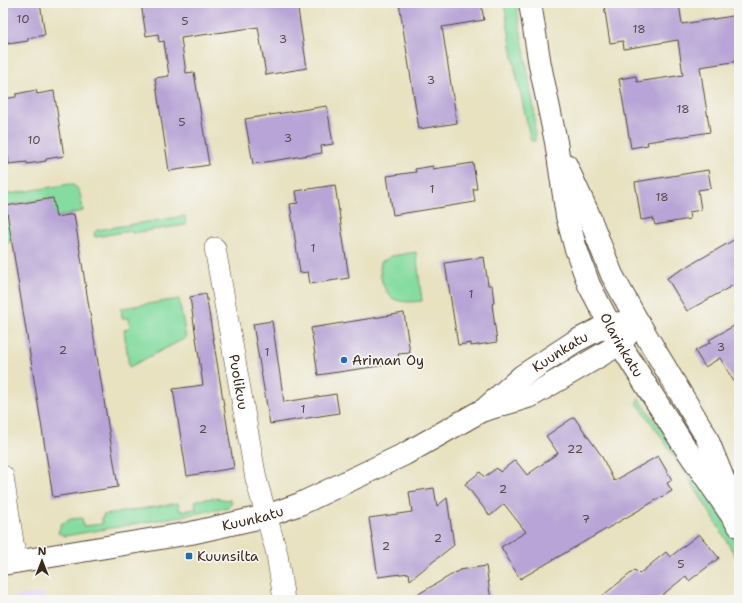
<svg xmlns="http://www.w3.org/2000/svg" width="742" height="603" viewBox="0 0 742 603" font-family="'Shantell Sans',sans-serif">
	<rect width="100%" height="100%" fill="#f6f6f2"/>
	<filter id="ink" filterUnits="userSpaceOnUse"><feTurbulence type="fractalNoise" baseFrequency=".025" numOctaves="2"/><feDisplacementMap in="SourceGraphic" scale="8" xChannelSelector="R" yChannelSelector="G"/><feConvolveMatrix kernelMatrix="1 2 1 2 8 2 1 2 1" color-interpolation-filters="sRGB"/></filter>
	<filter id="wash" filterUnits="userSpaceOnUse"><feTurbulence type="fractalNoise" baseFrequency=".012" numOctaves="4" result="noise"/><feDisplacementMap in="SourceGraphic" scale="16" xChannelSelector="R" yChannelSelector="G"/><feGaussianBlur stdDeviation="0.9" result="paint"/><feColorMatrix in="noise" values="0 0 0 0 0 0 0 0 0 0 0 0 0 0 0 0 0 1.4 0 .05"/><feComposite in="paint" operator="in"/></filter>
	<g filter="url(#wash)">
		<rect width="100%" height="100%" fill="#e8e2c1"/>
		<path fill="#e0d4f4" d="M 44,592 L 45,600 L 3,600 L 3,599 Z"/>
		<path fill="#85dca0" stroke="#60835f" d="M 504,3 L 516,3 L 534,109 L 535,141 L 531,141 L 515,69 Z
			M 70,184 C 82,187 81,200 83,211 L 56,217 L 52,198 L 7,205 L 12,242 L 3,244 L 3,195 Z
			M 185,216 L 186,225 L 132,233 L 131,231 L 95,237 L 94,233 L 97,230 Z
			M 416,252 L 422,301 C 413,302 402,303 394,299 C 383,292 378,274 381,262 L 392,256 Z
			M 179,299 L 186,338 L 129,367 L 124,330 L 130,327 L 129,318 L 122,318 L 121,308 Z
			M 639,399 L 668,438 L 725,522 L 739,547 L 739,563 C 708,507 674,453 636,402 Z
			M 214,498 L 230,500 L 232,502 L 228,508 L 65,536 L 58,533 L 61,524 L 71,519 L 82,518 L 83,526 L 102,524 L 102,517 L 104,517 L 103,515 L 178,503 L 180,511 L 196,509 L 195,502 L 197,500 Z"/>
		<g id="blocks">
			<path fill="#b8a4d6" d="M 3,3 L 40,3 L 45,35 L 28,38 L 28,41 L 8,44 L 8,41 L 3,42 Z
				M 141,3 L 297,3 L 307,68 L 266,75 L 258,27 L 181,38 L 186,73 L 194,72 L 209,165 L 169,171 L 155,78 L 169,76 L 164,41 L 159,42 L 158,34 L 146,36 Z
				M 399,3 L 481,3 L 484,20 L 442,27 L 457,123 L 419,129 Z
				M 618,3 L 679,3 L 682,24 L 739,15 L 739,61 L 700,67 L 710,132 L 647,142 L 648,145 L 631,148 L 619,79 L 636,76 L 637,82 L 683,75 L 678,40 L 624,49 L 623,41 L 610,43 L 604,5 Z
				M 36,90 L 37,94 L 54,91 L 64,156 L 46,159 L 46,161 L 27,164 L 27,162 L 9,164 L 3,123 L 3,99 L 16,97 L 16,94 Z
				M 327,106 L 333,144 L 321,146 L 322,153 L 253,164 L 245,119 Z
				M 473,163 L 477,189 L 473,189 L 475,202 L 393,215 L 387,176 L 416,172 L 415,169 L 433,166 L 433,169 Z
				M 708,170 L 711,188 L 698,190 L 701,210 L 689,212 L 690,219 L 655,225 L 653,218 L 641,220 L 635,182 Z
				M 335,185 L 349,278 L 310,284 L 308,272 L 300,273 L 290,204 L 298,203 L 296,191 Z
				M 53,198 L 56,217 L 74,214 L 118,487 L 53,497 L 6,206 Z
				M 739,237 L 739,282 L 687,311 L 667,278 Z
				M 484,257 L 488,285 L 492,285 L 494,303 L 492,304 L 497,342 L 471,346 L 471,343 L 458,345 L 445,263 Z
				M 206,294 L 234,468 L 187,476 L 173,389 L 203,385 L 190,297 Z
				M 404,313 L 410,353 L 398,354 L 400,363 L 318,375 L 311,328 Z
				M 272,321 L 284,402 L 336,394 L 339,413 L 270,424 L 253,324 Z
				M 739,323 L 739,390 L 720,358 L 705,367 L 695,351 L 711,342 L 709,340 Z
				M 574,417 L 601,455 L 614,481 L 658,456 L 672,480 L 667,483 L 672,491 L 520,579 L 501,547 L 526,532 L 504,504 L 490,516 L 465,484 L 480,472 L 484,477 L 497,468 L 500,472 L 515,460 L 527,475 L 558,453 L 546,436 Z
				M 434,488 L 437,506 L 447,498 L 454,545 L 410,580 L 409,573 L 378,577 L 369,518 L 412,512 L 409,492 Z
				M 699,534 L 719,558 L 689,581 L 686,576 L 656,600 L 597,600 L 635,570 L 639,574 L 666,552 L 670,557 Z
				M 486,566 L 491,600 L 408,600 L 460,570 Z"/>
		</g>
	</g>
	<g filter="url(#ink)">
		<use href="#blocks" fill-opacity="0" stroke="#554636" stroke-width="1"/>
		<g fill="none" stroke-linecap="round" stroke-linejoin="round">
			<g stroke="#554636" stroke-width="22">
				<g id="minor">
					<path id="s1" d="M 215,248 L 256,479 L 277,554 L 284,600"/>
					<path d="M 3,476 L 16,562"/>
				</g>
			</g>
			<g stroke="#554636" stroke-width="24">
				<g id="secondary">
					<path id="s2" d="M 530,3 L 540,65 L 556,142 L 567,216 L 575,246 L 589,285 L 620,344 L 683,444 L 739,526"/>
					<path d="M 566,165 L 587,211 L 612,275 L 638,322 L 706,436 L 731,498"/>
					<path id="s3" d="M 487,407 L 522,376 L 574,342 L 609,324 L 622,323"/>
					<path id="s4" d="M 3,564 L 191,533 L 266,516 L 300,504 L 405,454 L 481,411 L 531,396 L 620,344 L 638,322"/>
				</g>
			</g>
			<use href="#minor" stroke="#fff" stroke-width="21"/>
			<use href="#secondary" stroke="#fff" stroke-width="22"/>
		</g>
	</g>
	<g fill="#1f6fb2" stroke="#f6f6f2" stroke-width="1.5">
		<circle cx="344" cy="360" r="4"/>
		<rect x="185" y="552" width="8" height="8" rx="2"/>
	</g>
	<g text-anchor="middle" stroke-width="3.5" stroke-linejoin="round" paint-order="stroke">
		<g font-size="12" fill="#5a484c">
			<text x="23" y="23">10</text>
			<text x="185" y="25">5</text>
			<text x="639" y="33">18</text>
			<text x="283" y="43">3</text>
			<text x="431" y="84">3</text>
			<text x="683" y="113">18</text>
			<text x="182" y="126">5</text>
			<text x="288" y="142">3</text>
			<text x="34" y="144">10</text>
			<text x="432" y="193">1</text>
			<text x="662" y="201">18</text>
			<text x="313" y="252">1</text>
			<text x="471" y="298">1</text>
			<text x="721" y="351">3</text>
			<text x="63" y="354">2</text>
			<text x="267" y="356">1</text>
			<text x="303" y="413">1</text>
			<text x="203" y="433">2</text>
			<text x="575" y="453">22</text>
			<text x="503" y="493">2</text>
			<text x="586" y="523">7</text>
			<text x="438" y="542">2</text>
			<text x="386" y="550">2</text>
			<text x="681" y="568">5</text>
		</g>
		<g font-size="14" fill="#3b2a1e" stroke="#f6f6f2">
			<text dy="5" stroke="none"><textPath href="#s2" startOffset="357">Olarinkatu</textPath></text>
			<text dy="5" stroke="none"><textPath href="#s3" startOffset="92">Kuunkatu</textPath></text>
			<text dy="5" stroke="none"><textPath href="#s1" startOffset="136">Puolikuu</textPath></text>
			<text dy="5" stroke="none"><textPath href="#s4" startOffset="254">Kuunkatu</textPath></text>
		</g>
		<g font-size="14" fill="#3b2a1e" stroke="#f6f6f2" text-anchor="start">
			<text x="352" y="365">Ariman Oy</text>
			<text x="197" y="561">Kuunsilta</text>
		</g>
	</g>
	<rect width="742" height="603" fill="none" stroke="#f6f6f2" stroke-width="16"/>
	<g transform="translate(42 561)" stroke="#f6f6f2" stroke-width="3" paint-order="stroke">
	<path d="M0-3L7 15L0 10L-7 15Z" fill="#3b2a1e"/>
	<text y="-6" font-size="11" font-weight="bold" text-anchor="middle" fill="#3b2a1e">N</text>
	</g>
</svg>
